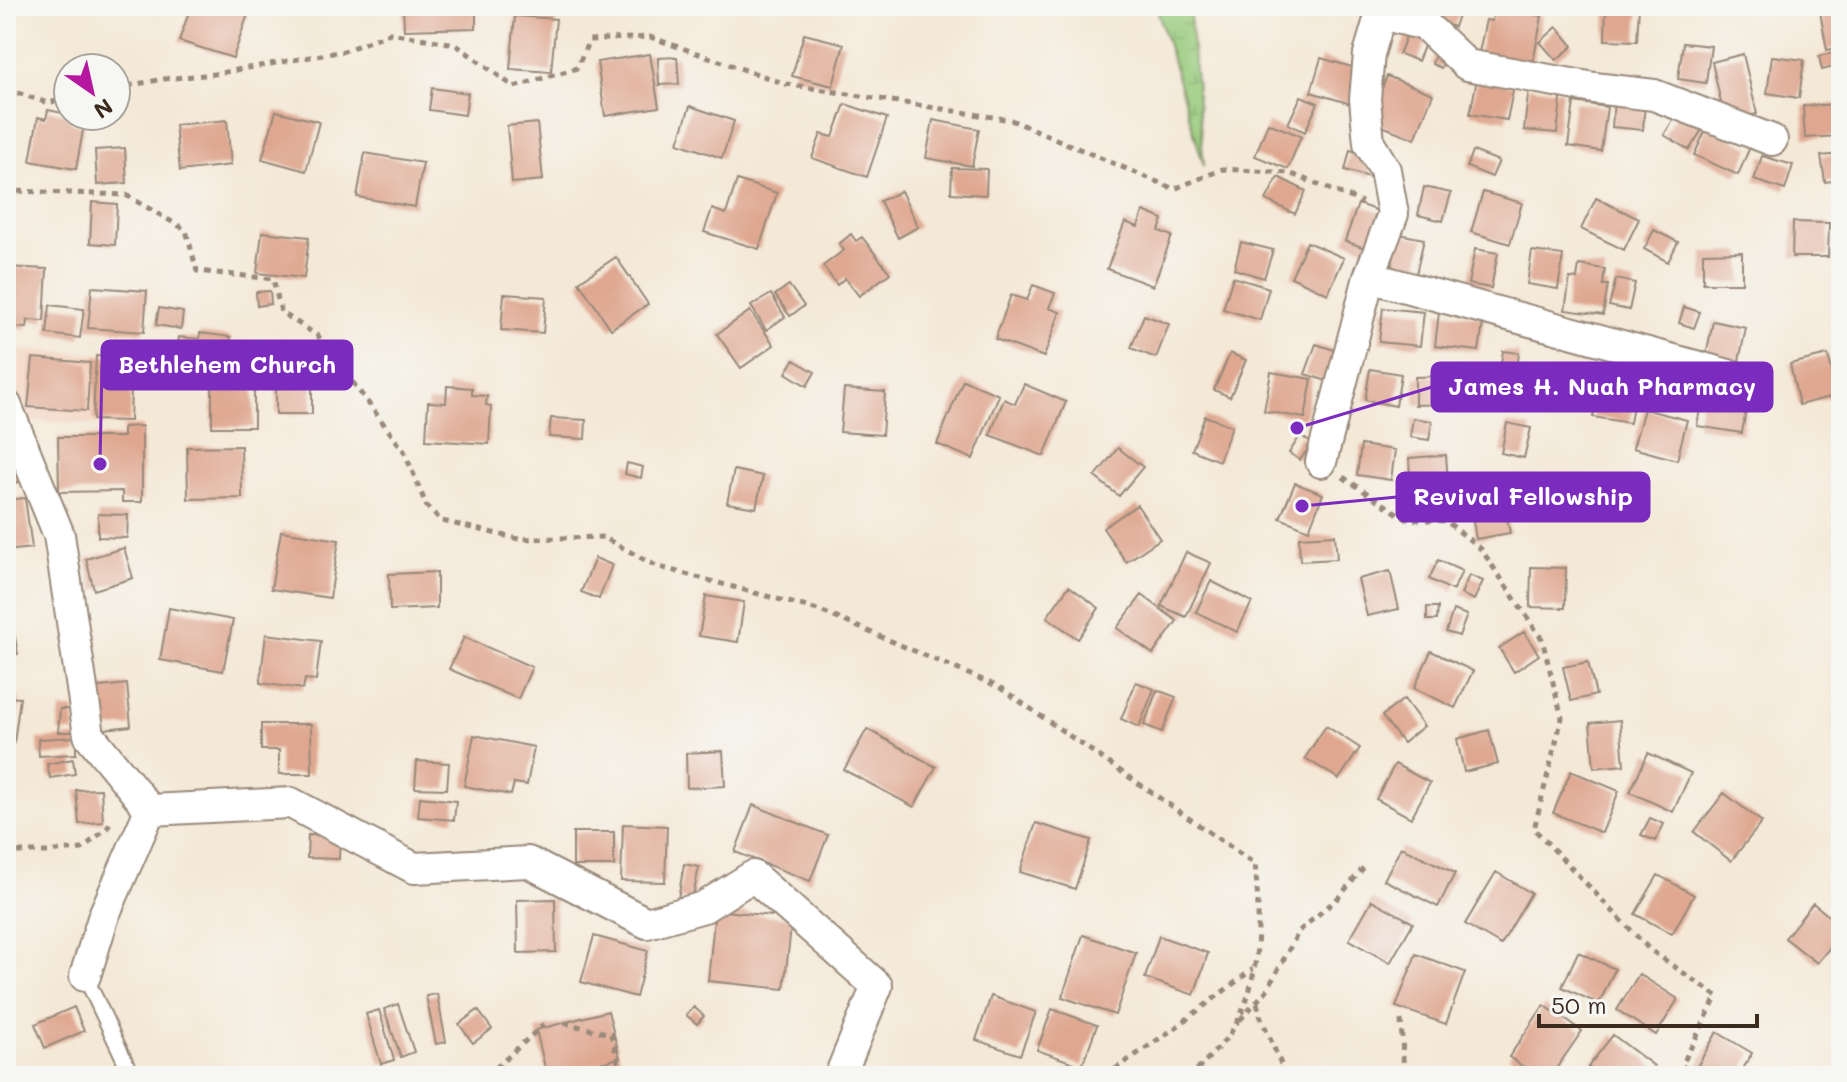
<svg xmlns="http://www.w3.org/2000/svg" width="1847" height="1082" viewBox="0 0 1847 1082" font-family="Mali,sans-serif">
	<defs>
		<pattern id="wetland-marsh" width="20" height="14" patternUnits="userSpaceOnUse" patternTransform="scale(2)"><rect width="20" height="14" fill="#98cb7c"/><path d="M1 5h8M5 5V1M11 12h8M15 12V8" fill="none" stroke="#84ae6b"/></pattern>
	</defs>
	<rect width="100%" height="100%" fill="#f6f6f2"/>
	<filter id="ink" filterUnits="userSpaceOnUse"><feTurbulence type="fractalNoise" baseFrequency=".0125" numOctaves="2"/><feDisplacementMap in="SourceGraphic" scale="16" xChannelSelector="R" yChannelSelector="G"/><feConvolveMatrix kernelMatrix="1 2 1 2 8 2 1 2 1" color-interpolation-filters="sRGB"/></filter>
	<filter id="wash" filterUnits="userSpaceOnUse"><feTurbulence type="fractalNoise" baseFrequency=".006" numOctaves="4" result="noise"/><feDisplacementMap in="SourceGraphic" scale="32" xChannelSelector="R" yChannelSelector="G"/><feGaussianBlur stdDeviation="1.8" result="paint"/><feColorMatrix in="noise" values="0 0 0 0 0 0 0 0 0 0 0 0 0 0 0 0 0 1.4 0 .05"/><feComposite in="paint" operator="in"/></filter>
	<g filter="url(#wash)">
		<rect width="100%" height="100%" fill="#f4e8d6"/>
		<path fill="#f4d3c0" d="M 20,350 L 134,357 L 130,426 L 16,420 Z"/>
		<path fill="url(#wetland-marsh)" stroke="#6a7a4d" stroke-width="2" d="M 1156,6 L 1189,6 L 1204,166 Z"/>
		<g id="blocks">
			<path fill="#dfa790" d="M 191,6 L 224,6 L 248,14 L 233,58 L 179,41 Z
				M 403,6 L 476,6 L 476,28 L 404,30 Z
				M 1422,6 L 1461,6 L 1454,27 L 1419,15 Z
				M 1606,6 L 1639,6 L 1637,41 L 1605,40 Z
				M 1819,6 L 1841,6 L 1841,47 L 1827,50 Z
				M 1495,7 L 1542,16 L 1532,67 L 1478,57 L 1486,20 L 1492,21 Z
				M 515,16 L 556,19 L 551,72 L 510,69 Z
				M 1410,27 L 1429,34 L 1418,61 L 1399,54 Z
				M 1557,27 L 1573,46 L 1556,60 L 1540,42 Z
				M 804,34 L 844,44 L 833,86 L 792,76 Z
				M 1683,43 L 1711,46 L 1706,83 L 1678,79 Z
				M 1841,51 L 1841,65 L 1822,70 L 1819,56 Z
				M 650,54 L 659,107 L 605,116 L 597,62 Z
				M 1743,54 L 1757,114 L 1725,121 L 1712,62 Z
				M 1435,55 L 1445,59 L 1441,68 L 1432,64 Z
				M 1772,56 L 1804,60 L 1799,98 L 1767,93 Z
				M 677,57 L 679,84 L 659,85 L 658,58 Z
				M 1321,58 L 1362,70 L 1351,104 L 1311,92 Z
				M 1836,75 L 1841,75 L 1840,136 L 1805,138 L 1803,106 L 1839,104 Z
				M 1387,76 L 1433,94 L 1415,139 L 1369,121 Z
				M 1477,79 L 1514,86 L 1507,120 L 1470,114 Z
				M 1529,87 L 1562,91 L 1557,133 L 1524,130 Z
				M 432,88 L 468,93 L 465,115 L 429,110 Z
				M 1301,96 L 1318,103 L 1305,132 L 1288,124 Z
				M 1614,100 L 1645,101 L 1643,130 L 1612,127 Z
				M 1574,102 L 1607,107 L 1601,151 L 1568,146 Z
				M 845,104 L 887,118 L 867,177 L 812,158 L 821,134 L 833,137 Z
				M 690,106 L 734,121 L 722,158 L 678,143 Z
				M 1680,109 L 1705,125 L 1689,150 L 1664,135 Z
				M 48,110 L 68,114 L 68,116 L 72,116 L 71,123 L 84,125 L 76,169 L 30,161 L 38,117 L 46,119 Z
				M 276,111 L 319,122 L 306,171 L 262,159 Z
				M 227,120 L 231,165 L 180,171 L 175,125 Z
				M 933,120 L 979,129 L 972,166 L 926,158 Z
				M 537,123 L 543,180 L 512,183 L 507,126 Z
				M 1268,123 L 1301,136 L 1288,169 L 1255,156 Z
				M 1707,127 L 1750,147 L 1738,175 L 1694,155 Z
				M 125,148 L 127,183 L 97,185 L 95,150 Z
				M 1350,150 L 1374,157 L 1369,177 L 1345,170 Z
				M 1473,151 L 1499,161 L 1492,177 L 1467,167 Z
				M 365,153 L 423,163 L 415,207 L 357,197 Z
				M 1841,154 L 1841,180 L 1825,182 L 1821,156 Z
				M 1762,156 L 1793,165 L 1785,190 L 1754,180 Z
				M 952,168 L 987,169 L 986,195 L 951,193 Z
				M 1278,177 L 1306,191 L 1295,214 L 1266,200 Z
				M 737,180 L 777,193 L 759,249 L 704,232 L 712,209 L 726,214 Z
				M 1424,187 L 1451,193 L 1443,221 L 1418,215 Z
				M 901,191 L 918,227 L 898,238 L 880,201 Z
				M 1483,192 L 1522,203 L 1510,244 L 1471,232 Z
				M 1596,198 L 1639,219 L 1624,250 L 1581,229 Z
				M 92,202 L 117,204 L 115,245 L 90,243 Z
				M 1358,204 L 1387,214 L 1373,251 L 1345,241 Z
				M 1143,211 L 1163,219 L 1159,231 L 1172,236 L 1153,286 L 1107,269 L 1125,222 L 1138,227 Z
				M 1793,222 L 1829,223 L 1828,257 L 1792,257 Z
				M 1654,230 L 1678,242 L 1668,262 L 1644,249 Z
				M 262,232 L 309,237 L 304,278 L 257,273 Z
				M 851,234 L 856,241 L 862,237 L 890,273 L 859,296 L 845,278 L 837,285 L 823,266 L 844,250 L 839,244 Z
				M 1399,234 L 1424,239 L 1416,274 L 1391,269 Z
				M 1241,242 L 1273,250 L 1264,278 L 1234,269 Z
				M 1307,242 L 1344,258 L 1328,294 L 1291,277 Z
				M 1475,249 L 1498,253 L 1491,288 L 1468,284 Z
				M 1532,251 L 1563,255 L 1558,289 L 1527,284 Z
				M 1742,252 L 1742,283 L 1703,283 L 1703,253 Z
				M 616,257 L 648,304 L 611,329 L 579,282 Z
				M 1579,265 L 1605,269 L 1603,285 L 1608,285 L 1603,315 L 1565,310 L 1570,278 L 1577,279 Z
				M 6,267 L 47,269 L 44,321 L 28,320 L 27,328 L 6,327 Z
				M 1233,277 L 1269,288 L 1260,320 L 1223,309 Z
				M 1616,279 L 1635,283 L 1629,310 L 1609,306 Z
				M 789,285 L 804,306 L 790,316 L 775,295 Z
				M 1033,285 L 1055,293 L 1049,308 L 1060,312 L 1044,357 L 995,339 L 1011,295 L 1027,300 Z
				M 92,287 L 147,291 L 144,332 L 88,328 Z
				M 270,291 L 271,304 L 257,306 L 256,292 Z
				M 504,294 L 546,297 L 543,333 L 501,330 Z
				M 771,294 L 785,317 L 766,330 L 751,306 Z
				M 50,305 L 84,309 L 80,338 L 47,334 Z
				M 1684,307 L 1700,312 L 1694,328 L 1679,323 Z
				M 159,308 L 183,312 L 181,329 L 156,325 Z
				M 1383,308 L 1424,312 L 1420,346 L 1379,342 Z
				M 750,311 L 774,345 L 741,368 L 717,334 Z
				M 1439,312 L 1484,317 L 1479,351 L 1435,346 Z
				M 1144,315 L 1169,324 L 1156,358 L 1131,348 Z
				M 1713,321 L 1746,328 L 1739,361 L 1706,355 Z
				M 200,333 L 231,337 L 228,363 L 176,357 L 179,337 L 199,339 Z
				M 1316,344 L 1340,352 L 1330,382 L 1305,374 Z
				M 1503,351 L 1519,353 L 1515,382 L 1498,380 Z
				M 1230,353 L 1246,360 L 1230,397 L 1214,390 Z
				M 1828,355 L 1838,395 L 1799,405 L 1790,364 Z
				M 96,356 L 132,358 L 130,421 L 93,420 Z
				M 33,358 L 90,363 L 87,411 L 28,407 Z
				M 794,360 L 815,372 L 807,386 L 786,373 Z
				M 1370,369 L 1401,374 L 1396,406 L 1365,400 Z
				M 1271,372 L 1312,379 L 1305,418 L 1264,411 Z
				M 1444,376 L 1445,404 L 1415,405 L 1415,377 Z
				M 276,380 L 312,380 L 312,414 L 276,414 Z
				M 963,380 L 999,395 L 973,459 L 937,444 Z
				M 212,382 L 254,382 L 254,427 L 212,427 Z
				M 1024,384 L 1066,402 L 1044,456 L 990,435 L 1004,399 L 1015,404 Z
				M 447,386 L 472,388 L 472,395 L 487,396 L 486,405 L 491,406 L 489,444 L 426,440 L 428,402 L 446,403 Z
				M 844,389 L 885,392 L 882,435 L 840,432 Z
				M 1598,391 L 1634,398 L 1630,423 L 1593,417 Z
				M 1703,391 L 1748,398 L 1742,433 L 1697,426 Z
				M 1644,409 L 1687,420 L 1677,460 L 1633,448 Z
				M 1205,416 L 1232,426 L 1219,461 L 1192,450 Z
				M 551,418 L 586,420 L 585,439 L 549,437 Z
				M 1413,418 L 1432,421 L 1429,440 L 1410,437 Z
				M 1507,423 L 1531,428 L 1524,458 L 1501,453 Z
				M 142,426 L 142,502 L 122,502 L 122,491 L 59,492 L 58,437 L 123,437 L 123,427 Z
				M 1300,436 L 1312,443 L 1300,460 L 1289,453 Z
				M 1361,445 L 1395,450 L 1391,480 L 1357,475 Z
				M 241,446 L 242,498 L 188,499 L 187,447 Z
				M 1118,448 L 1143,467 L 1119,496 L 1095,477 Z
				M 19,449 L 24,481 L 6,484 L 6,451 Z
				M 1446,455 L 1450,508 L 1412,511 L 1409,458 Z
				M 627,463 L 643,467 L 641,478 L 625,474 Z
				M 734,470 L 763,476 L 756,508 L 727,503 Z
				M 1295,483 L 1323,494 L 1309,530 L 1280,518 Z
				M 1502,493 L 1510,533 L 1476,539 L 1469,499 Z
				M 25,498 L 32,548 L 6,551 L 6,500 Z
				M 1137,505 L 1160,539 L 1126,562 L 1103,528 Z
				M 98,514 L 128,515 L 127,538 L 98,537 Z
				M 281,531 L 339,540 L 330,598 L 271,589 Z
				M 1335,535 L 1337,559 L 1300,561 L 1299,537 Z
				M 124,548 L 133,578 L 94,590 L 86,559 Z
				M 1186,552 L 1211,563 L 1186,617 L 1161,606 Z
				M 595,558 L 612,565 L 599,599 L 581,592 Z
				M 1438,560 L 1462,571 L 1453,591 L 1429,579 Z
				M 1531,567 L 1566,568 L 1565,608 L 1530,607 Z
				M 1390,571 L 1399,609 L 1367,616 L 1358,579 Z
				M 437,572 L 437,608 L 390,610 L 389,574 Z
				M 1469,575 L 1483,581 L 1474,600 L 1461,594 Z
				M 1211,581 L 1252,602 L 1237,632 L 1196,612 Z
				M 1069,586 L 1099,608 L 1078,639 L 1047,617 Z
				M 1142,595 L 1177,621 L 1153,654 L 1117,628 Z
				M 706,596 L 744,602 L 738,642 L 699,636 Z
				M 1427,607 L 1438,607 L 1437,620 L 1427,620 Z
				M 169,608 L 233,620 L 223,671 L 160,660 Z
				M 1453,610 L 1467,615 L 1459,636 L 1446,632 Z
				M 11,615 L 18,654 L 6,656 L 6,616 Z
				M 1524,632 L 1539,655 L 1514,672 L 1499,648 Z
				M 266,634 L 321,641 L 316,680 L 305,679 L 303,689 L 260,683 Z
				M 464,637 L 532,667 L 518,699 L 449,669 Z
				M 1431,651 L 1473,671 L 1455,708 L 1414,688 Z
				M 1588,662 L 1596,695 L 1571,701 L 1563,667 Z
				M 1136,682 L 1154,689 L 1139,727 L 1121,719 Z
				M 127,684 L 131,726 L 95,730 L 91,688 Z
				M 1157,690 L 1176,697 L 1162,732 L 1144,725 Z
				M 6,697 L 20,698 L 14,743 L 6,742 Z
				M 1404,699 L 1424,726 L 1403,743 L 1382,716 Z
				M 60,709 L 75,709 L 74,732 L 58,732 Z
				M 1620,720 L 1624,765 L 1594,768 L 1590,723 Z
				M 261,724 L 311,724 L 312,774 L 279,774 L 279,750 L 261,750 Z
				M 1326,726 L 1360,748 L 1339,779 L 1305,758 Z
				M 867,729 L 936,767 L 914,807 L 844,770 Z
				M 1489,730 L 1498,764 L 1464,772 L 1457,739 Z
				M 474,735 L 534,747 L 527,785 L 514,783 L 511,795 L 464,786 Z
				M 76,737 L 76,754 L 39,756 L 38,739 Z
				M 723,751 L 725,786 L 687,788 L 686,753 Z
				M 1648,753 L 1691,773 L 1673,812 L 1630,792 Z
				M 73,759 L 75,774 L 50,778 L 47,764 Z
				M 417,761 L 449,763 L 447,789 L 415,788 Z
				M 1395,764 L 1430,783 L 1411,818 L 1376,799 Z
				M 1571,771 L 1619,791 L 1602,833 L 1553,813 Z
				M 101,789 L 103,822 L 79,824 L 76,790 Z
				M 1724,793 L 1762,822 L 1731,861 L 1694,832 Z
				M 420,797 L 456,801 L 454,820 L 418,817 Z
				M 753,805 L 828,835 L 810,881 L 735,852 Z
				M 1650,818 L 1664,824 L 1656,841 L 1641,835 Z
				M 1036,823 L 1091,840 L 1075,889 L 1020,872 Z
				M 623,824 L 667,826 L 665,882 L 621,881 Z
				M 573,832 L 614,832 L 614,866 L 573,866 Z
				M 308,835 L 340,836 L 339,859 L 307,858 Z
				M 1401,847 L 1455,873 L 1438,907 L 1384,880 Z
				M 684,864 L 699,867 L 692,901 L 678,899 Z
				M 1496,872 L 1531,893 L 1501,945 L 1465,924 Z
				M 1658,875 L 1694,895 L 1672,934 L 1635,914 Z
				M 555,899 L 556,952 L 518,953 L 517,900 Z
				M 1372,900 L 1413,923 L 1390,963 L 1349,940 Z
				M 1813,903 L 1841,926 L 1841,934 L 1817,963 L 1785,938 Z
				M 715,910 L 792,918 L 784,989 L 708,981 Z
				M 1083,935 L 1136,953 L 1115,1015 L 1062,997 Z
				M 594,936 L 648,951 L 636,997 L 581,982 Z
				M 1159,936 L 1208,953 L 1194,995 L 1145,978 Z
				M 1578,952 L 1615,969 L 1599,1004 L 1562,987 Z
				M 1416,954 L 1465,972 L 1446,1024 L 1396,1007 Z
				M 1639,974 L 1678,999 L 1656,1035 L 1617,1010 Z
				M 437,994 L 446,1042 L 436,1044 L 426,996 Z
				M 991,996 L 1036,1012 L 1020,1055 L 976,1040 Z
				M 398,1004 L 414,1052 L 401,1057 L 384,1009 Z
				M 1544,1005 L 1582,1031 L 1551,1076 L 1537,1076 L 1509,1057 Z
				M 74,1007 L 84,1031 L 45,1048 L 35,1024 Z
				M 694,1007 L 704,1016 L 697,1024 L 686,1015 Z
				M 1052,1009 L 1097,1025 L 1082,1066 L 1037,1050 Z
				M 379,1010 L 394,1060 L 381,1064 L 366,1014 Z
				M 478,1010 L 492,1029 L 473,1043 L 459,1024 Z
				M 608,1011 L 620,1058 L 547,1076 L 536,1030 Z
				M 1717,1032 L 1752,1053 L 1739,1076 L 1717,1076 L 1698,1065 Z
				M 1613,1035 L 1654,1066 L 1646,1076 L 1600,1076 L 1588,1067 Z"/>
		</g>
	</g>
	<g filter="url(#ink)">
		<use href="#blocks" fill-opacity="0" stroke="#98897a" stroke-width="2"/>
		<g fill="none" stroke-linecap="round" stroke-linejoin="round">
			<g stroke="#98897a" stroke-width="18">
				<path id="service" d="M 85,976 L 132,1076"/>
			</g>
			<g stroke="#98897a" stroke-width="34">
				<path id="minor" d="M 1381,14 L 1425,25 L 1467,65 L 1594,88 L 1654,95 L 1772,140
					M 1369,277 L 1743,379
					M 6,405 L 59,535 L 89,735 L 150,810 L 104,915 L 85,976
					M 1321,462 L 1369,277 L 1393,214 L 1385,170 L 1369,143 L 1365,99 L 1369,54 L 1383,6
					M 150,810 L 291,803 L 414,868 L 528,862 L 647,923 L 704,907 L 753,876 L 877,986 L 840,1076"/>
			</g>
			<path stroke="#98897a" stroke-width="5" stroke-dasharray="6 6" stroke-linecap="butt" d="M 116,88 L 164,79 L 214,74 L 344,51 L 390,33 L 455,44 L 514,87 L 577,68 L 589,40 L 650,37 L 786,84 L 1011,120 L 1174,189 L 1223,169 L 1289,173 L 1362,202
				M 6,89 L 48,103 L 68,98
				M 6,190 L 14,191 L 126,195 L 186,230 L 197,271 L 273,279 L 281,312 L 318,336 L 404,451 L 427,507 L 442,521 L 519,539 L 603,537 L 656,566 L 818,610 L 999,687 L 1255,864 C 1260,915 1262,977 1236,1024 C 1227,1041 1204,1062 1191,1076
				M 1343,477 L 1406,519 L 1446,521 L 1481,549 L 1542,639 L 1562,718 L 1534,829 L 1649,949 L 1717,996 L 1682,1065 L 1691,1076
				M 6,852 L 46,852 L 82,849 L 107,828 L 110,823
				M 1257,1003 L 1260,1015 L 1286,1076
				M 1240,1020 L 1267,990 L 1299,931 L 1338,898 L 1364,867
				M 1401,1020 L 1404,1076
				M 564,1023 L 611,1034 L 622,1076
				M 487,1076 L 544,1024
				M 1105,1076 L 1175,1028 L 1253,969"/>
			<use href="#service" stroke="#fff" stroke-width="14"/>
			<use href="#minor" stroke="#fff" stroke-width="30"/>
		</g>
	</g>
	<path fill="none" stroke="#7b2cbf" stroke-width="3" d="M100 464L102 365M1297 428L1432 387M1302 506L1397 497"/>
	<g fill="#7b2cbf" stroke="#f6f6f2" stroke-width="3">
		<circle cx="100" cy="464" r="8"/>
		<circle cx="1297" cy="428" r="8"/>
		<circle cx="1302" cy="506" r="8"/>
	</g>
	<g fill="#7b2cbf" stroke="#7b2cbf" stroke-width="3">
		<rect x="102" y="341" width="250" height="48" rx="8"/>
		<rect x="1432" y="363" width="340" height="48" rx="8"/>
		<rect x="1397" y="473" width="252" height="48" rx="8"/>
	</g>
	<g font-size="24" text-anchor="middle" font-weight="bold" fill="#fff">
		<text x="227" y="373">Bethlehem Church</text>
		<text x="1602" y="395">James H. Nuah Pharmacy</text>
		<text x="1523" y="505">Revival Fellowship</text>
	</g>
	<rect width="1847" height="1082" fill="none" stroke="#f6f6f2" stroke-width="32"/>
	<g transform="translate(92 92) rotate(146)"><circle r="38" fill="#f6f6f2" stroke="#aba49d" stroke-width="2"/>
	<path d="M0-6L14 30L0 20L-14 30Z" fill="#b5179e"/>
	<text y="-12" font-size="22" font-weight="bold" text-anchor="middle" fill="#3b2a1e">N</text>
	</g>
	<path d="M1539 1014v12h218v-12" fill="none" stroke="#3b2a1e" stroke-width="4"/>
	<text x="1551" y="1014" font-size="24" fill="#3b2a1e" stroke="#f6f6f2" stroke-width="6" paint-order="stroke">50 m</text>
</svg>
